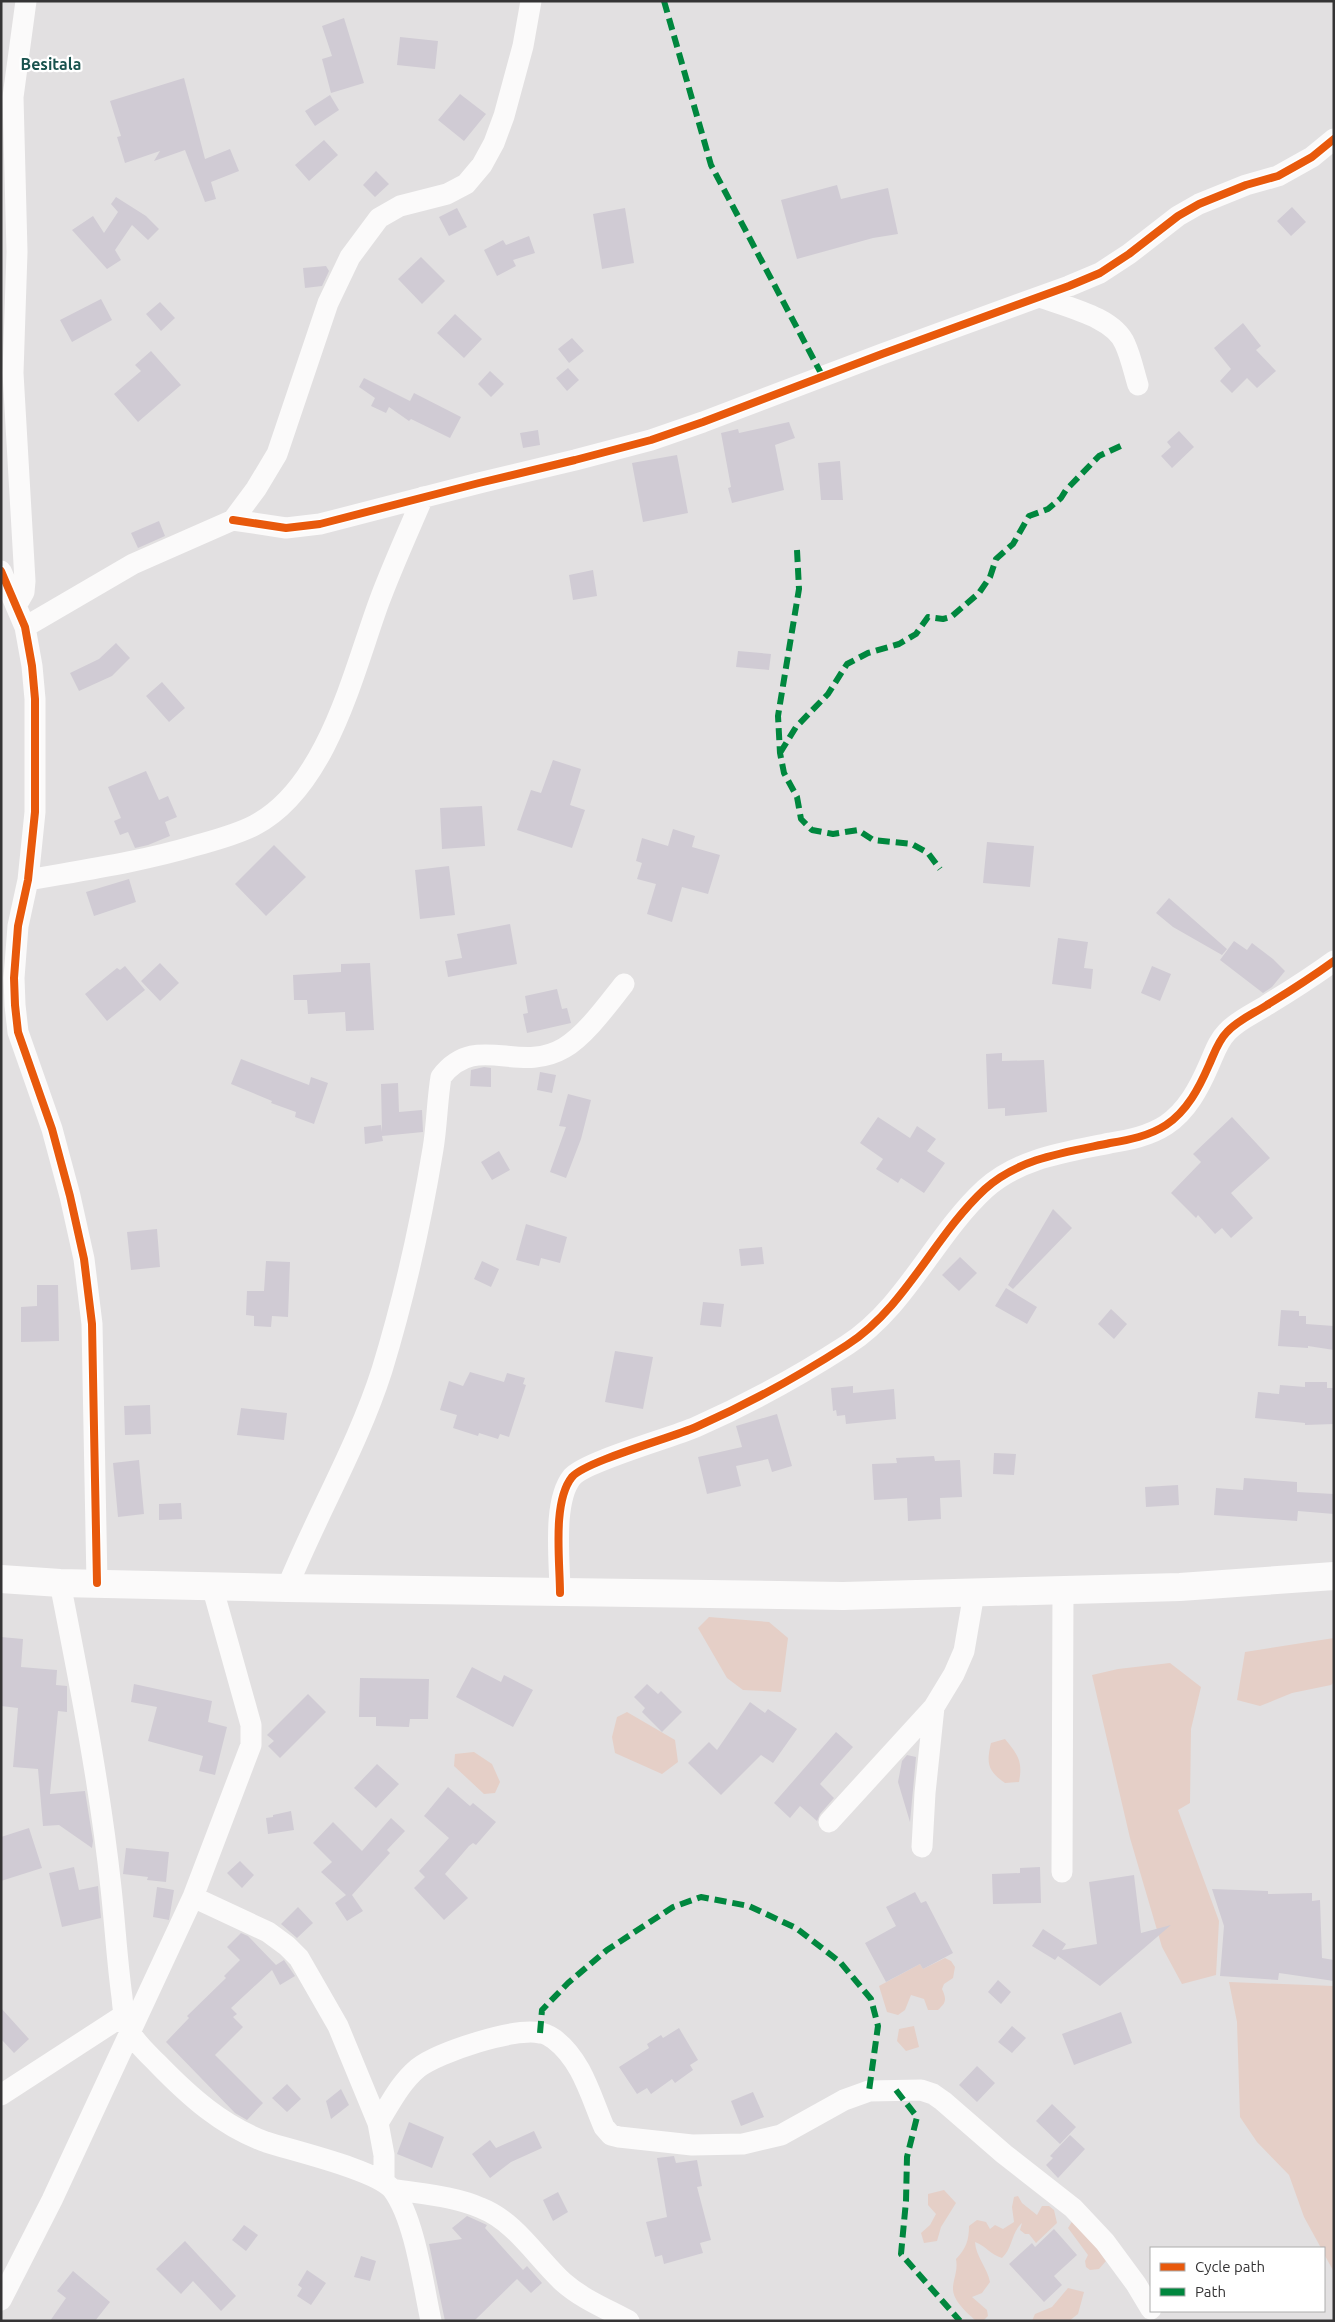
<svg xmlns="http://www.w3.org/2000/svg" width="1335" height="2322" viewBox="0 0 1335 2322" font-family="Ubuntu,sans-serif">
	<rect width="100%" height="100%" fill="#e2e0e1"/>
	<path fill="#e5cfc7" d="M 709,1617 L 769,1622 L 788,1638 L 781,1692 L 743,1690 L 727,1678 L 698,1628 Z
		M 1334,1638 L 1334,1682 L 1331,1685 L 1292,1693 L 1260,1706 L 1237,1700 L 1245,1652 Z
		M 1170,1663 L 1201,1687 L 1191,1729 L 1190,1803 L 1178,1810 L 1219,1921 L 1216,1975 L 1182,1984 L 1162,1947 L 1130,1838 L 1092,1675 L 1118,1669 Z
		M 627,1712 L 675,1740 L 678,1762 L 662,1774 L 615,1753 L 612,1737 L 617,1717 Z
		M 1005,1739 C 1018,1755 1023,1761 1019,1782 L 1005,1783 C 988,1771 986,1764 991,1743 Z
		M 474,1752 L 492,1764 L 500,1782 L 495,1793 L 484,1794 L 454,1766 L 455,1754 Z
		M 945,1958 L 951,1961 L 955,1967 L 953,1978 L 944,1984 L 942,1989 C 947,2000 946,2002 938,2010 L 928,2010 L 924,1999 L 911,1995 L 905,2010 L 898,2015 L 887,2012 L 879,1986 L 920,1964 L 923,1969 Z
		M 1229,1982 L 1334,1986 L 1334,2272 L 1324,2254 L 1324,2248 L 1321,2248 L 1304,2217 L 1289,2175 L 1257,2142 L 1240,2117 L 1237,2022 Z
		M 914,2026 L 919,2047 L 906,2051 L 897,2041 L 899,2029 Z
		M 944,2190 L 956,2203 L 941,2227 L 937,2241 L 924,2243 L 921,2233 L 930,2225 L 936,2214 L 928,2205 L 928,2194 Z
		M 1018,2196 L 1022,2203 L 1037,2215 L 1042,2206 L 1049,2206 L 1054,2210 L 1057,2223 L 1036,2243 L 1029,2234 L 1025,2234 L 1020,2230 L 1022,2223 C 1011,2233 1013,2248 1002,2258 C 991,2255 986,2246 975,2242 C 976,2257 987,2267 990,2282 L 982,2293 L 972,2297 L 987,2310 L 988,2316 L 983,2321 L 975,2320 C 966,2312 952,2300 953,2287 C 954,2277 958,2270 956,2259 C 966,2249 969,2240 969,2226 L 977,2220 L 986,2222 L 990,2229 L 995,2225 L 1003,2229 L 1014,2222 L 1012,2207 L 1014,2197 Z
		M 1075,2217 L 1106,2261 L 1099,2269 L 1090,2270 L 1086,2267 L 1085,2261 L 1088,2255 L 1068,2228 Z
		M 1068,2288 L 1084,2292 L 1078,2314 L 1069,2321 L 1032,2321 L 1035,2314 L 1052,2307 Z"/>
	<path fill="#d0cbd4" d="M 344,18 L 364,83 L 331,93 L 322,59 L 332,56 L 322,26 Z
		M 400,37 L 438,41 L 435,69 L 397,65 Z
		M 184,78 L 205,159 L 230,149 L 239,171 L 211,182 L 216,199 L 205,202 L 185,150 L 154,161 L 160,151 L 125,163 L 117,137 L 121,136 L 110,101 Z
		M 460,94 L 486,114 L 464,141 L 438,120 Z
		M 330,95 L 339,110 L 315,126 L 305,111 Z
		M 324,140 L 338,155 L 309,181 L 295,165 Z
		M 376,171 L 389,184 L 375,197 L 363,185 Z
		M 837,185 L 841,199 L 888,188 L 898,234 L 873,238 L 797,259 L 781,200 Z
		M 116,197 L 146,216 L 159,229 L 148,240 L 132,225 L 115,250 L 121,260 L 107,269 L 72,230 L 93,216 L 104,233 L 118,212 L 111,204 Z
		M 1292,207 L 1306,222 L 1291,236 L 1277,221 Z
		M 457,208 L 467,227 L 449,236 L 439,217 Z
		M 625,208 L 634,263 L 602,269 L 593,214 Z
		M 529,236 L 535,253 L 513,260 L 516,266 L 497,276 L 484,250 L 503,240 L 506,245 Z
		M 421,257 L 445,281 L 422,304 L 398,279 Z
		M 326,266 L 329,271 L 322,286 L 305,288 L 303,268 Z
		M 101,299 L 112,320 L 72,342 L 60,320 Z
		M 160,302 L 175,318 L 161,331 L 146,314 Z
		M 455,314 L 482,339 L 464,358 L 437,333 Z
		M 1243,323 L 1261,346 L 1256,350 L 1276,371 L 1257,388 L 1247,378 L 1232,393 L 1220,381 L 1231,369 L 1214,348 Z
		M 572,338 L 584,351 L 569,363 L 558,349 Z
		M 151,351 L 181,385 L 138,422 L 114,394 L 141,371 L 135,365 Z
		M 568,368 L 579,380 L 567,391 L 556,378 Z
		M 490,371 L 504,384 L 491,397 L 478,384 Z
		M 364,378 L 410,401 L 414,393 L 461,417 L 450,438 L 411,419 L 409,421 L 389,407 L 386,413 L 371,406 L 375,398 L 359,387 Z
		M 789,422 L 795,438 L 775,445 L 784,490 L 732,503 L 728,488 L 731,487 L 721,433 L 738,429 L 739,433 Z
		M 538,430 L 540,445 L 523,448 L 520,433 Z
		M 1179,431 L 1194,447 L 1172,468 L 1161,456 L 1171,447 L 1167,442 Z
		M 677,455 L 688,513 L 643,522 L 632,463 Z
		M 840,461 L 843,500 L 821,500 L 818,463 Z
		M 159,521 L 165,536 L 138,548 L 131,533 Z
		M 593,570 L 597,596 L 573,600 L 569,575 Z
		M 116,643 L 130,658 L 112,676 L 79,691 L 70,673 L 99,659 Z
		M 738,651 L 771,654 L 769,670 L 736,667 Z
		M 162,682 L 185,708 L 169,722 L 146,696 Z
		M 553,760 L 581,769 L 570,805 L 585,810 L 572,848 L 517,830 L 531,790 L 541,793 Z
		M 146,771 L 159,800 L 168,796 L 177,817 L 165,822 L 170,836 L 148,845 L 135,848 L 128,832 L 120,835 L 114,821 L 121,818 L 108,787 Z
		M 482,806 L 485,846 L 442,849 L 440,808 Z
		M 673,829 L 695,836 L 692,847 L 720,855 L 708,894 L 682,887 L 672,922 L 647,914 L 656,884 L 637,879 L 642,863 L 636,861 L 642,838 L 668,846 Z
		M 987,842 L 1034,846 L 1030,887 L 983,883 Z
		M 274,845 L 306,877 L 266,916 L 235,884 Z
		M 449,866 L 455,915 L 420,919 L 415,870 Z
		M 129,879 L 136,902 L 94,916 L 86,892 Z
		M 1169,898 L 1227,949 L 1222,955 L 1173,927 L 1156,913 Z
		M 510,924 L 517,964 L 448,977 L 445,961 L 462,958 L 457,934 Z
		M 1058,938 L 1088,942 L 1084,968 L 1093,969 L 1091,989 L 1052,984 Z
		M 1234,941 L 1247,950 L 1252,943 L 1273,959 L 1285,971 L 1272,987 L 1263,993 L 1220,960 Z
		M 160,963 L 179,983 L 160,1001 L 141,981 Z
		M 370,963 L 374,1030 L 346,1031 L 345,1012 L 308,1014 L 307,1000 L 294,1000 L 293,975 L 341,972 L 341,964 Z
		M 125,966 L 145,990 L 107,1021 L 85,994 L 117,968 L 120,970 Z
		M 1152,966 L 1171,974 L 1160,1001 L 1141,993 Z
		M 557,989 L 562,1009 L 567,1008 L 571,1023 L 527,1033 L 523,1014 L 528,1013 L 525,996 Z
		M 1002,1053 L 1002,1061 L 1044,1060 L 1047,1112 L 1005,1116 L 1005,1108 L 988,1109 L 986,1054 Z
		M 241,1059 L 309,1085 L 311,1077 L 328,1083 L 314,1124 L 295,1117 L 296,1112 L 271,1103 L 272,1101 L 231,1084 Z
		M 484,1067 L 491,1068 L 491,1087 L 470,1086 L 471,1070 Z
		M 540,1072 L 556,1075 L 552,1093 L 537,1090 Z
		M 398,1083 L 399,1112 L 422,1110 L 423,1132 L 382,1136 L 383,1141 L 365,1144 L 364,1127 L 381,1125 L 382,1132 L 381,1084 Z
		M 568,1094 L 591,1100 L 581,1139 L 566,1178 L 550,1172 L 566,1127 L 559,1126 Z
		M 878,1117 L 910,1138 L 917,1126 L 936,1139 L 927,1151 L 945,1163 L 924,1193 L 901,1178 L 898,1183 L 876,1169 L 883,1159 L 860,1143 Z
		M 1232,1117 L 1270,1158 L 1231,1193 L 1253,1218 L 1231,1238 L 1222,1228 L 1215,1234 L 1198,1215 L 1196,1218 L 1171,1193 L 1201,1162 L 1193,1154 Z
		M 499,1151 L 510,1170 L 492,1180 L 481,1162 Z
		M 1053,1209 L 1072,1228 L 1013,1289 L 1008,1285 Z
		M 526,1224 L 567,1237 L 560,1263 L 541,1258 L 539,1266 L 516,1260 Z
		M 157,1229 L 160,1267 L 131,1270 L 127,1232 Z
		M 762,1247 L 764,1264 L 741,1266 L 739,1249 Z
		M 960,1257 L 977,1273 L 959,1291 L 942,1275 Z
		M 266,1261 L 290,1262 L 288,1317 L 272,1316 L 271,1327 L 254,1326 L 254,1316 L 246,1315 L 247,1291 L 264,1291 Z
		M 482,1261 L 499,1269 L 491,1287 L 474,1279 Z
		M 37,1285 L 58,1285 L 59,1341 L 21,1342 L 21,1307 L 37,1306 Z
		M 1006,1288 L 1037,1307 L 1027,1324 L 995,1306 Z
		M 703,1302 L 724,1304 L 721,1327 L 700,1325 Z
		M 1111,1309 L 1127,1324 L 1114,1339 L 1098,1324 Z
		M 1281,1310 L 1299,1311 L 1299,1316 L 1306,1316 L 1306,1324 L 1334,1326 L 1334,1350 L 1308,1346 L 1308,1348 L 1278,1346 Z
		M 615,1351 L 653,1357 L 643,1409 L 605,1402 Z
		M 470,1372 L 504,1382 L 507,1373 L 525,1378 L 523,1384 L 526,1385 L 509,1437 L 500,1434 L 498,1439 L 479,1433 L 478,1436 L 453,1428 L 457,1415 L 440,1410 L 449,1381 L 463,1386 Z
		M 1305,1382 L 1327,1382 L 1327,1388 L 1334,1388 L 1334,1424 L 1305,1425 L 1305,1423 L 1255,1418 L 1258,1392 L 1279,1394 L 1280,1385 L 1305,1387 Z
		M 853,1386 L 853,1393 L 894,1389 L 896,1419 L 846,1424 L 845,1415 L 837,1416 L 836,1410 L 833,1411 L 831,1388 Z
		M 150,1405 L 151,1434 L 125,1435 L 124,1406 Z
		M 241,1408 L 287,1413 L 284,1440 L 237,1435 Z
		M 777,1414 L 792,1466 L 772,1472 L 768,1459 L 736,1466 L 741,1486 L 707,1494 L 698,1457 L 742,1447 L 736,1426 Z
		M 994,1453 L 1016,1454 L 1014,1475 L 993,1474 Z
		M 934,1456 L 935,1461 L 960,1460 L 962,1497 L 940,1498 L 941,1519 L 908,1521 L 907,1498 L 874,1500 L 872,1464 L 897,1463 L 896,1458 Z
		M 139,1460 L 144,1514 L 118,1517 L 113,1463 Z
		M 1244,1478 L 1297,1482 L 1297,1492 L 1334,1494 L 1334,1514 L 1298,1511 L 1297,1521 L 1214,1515 L 1216,1488 L 1243,1490 Z
		M 1178,1485 L 1179,1505 L 1146,1507 L 1145,1487 Z
		M 181,1503 L 182,1519 L 159,1520 L 159,1504 Z
		M 1,1637 L 23,1639 L 21,1667 L 57,1670 L 56,1685 L 67,1686 L 67,1712 L 58,1711 L 50,1794 L 85,1791 L 93,1841 L 92,1848 L 59,1825 L 43,1826 L 38,1769 L 13,1767 L 18,1708 L 1,1706 Z
		M 472,1667 L 501,1682 L 504,1675 L 533,1690 L 513,1727 L 456,1697 Z
		M 360,1678 L 429,1679 L 428,1719 L 410,1719 L 409,1727 L 376,1726 L 376,1717 L 359,1717 Z
		M 134,1684 L 212,1701 L 208,1722 L 227,1727 L 215,1775 L 199,1771 L 203,1756 L 148,1741 L 157,1707 L 131,1702 Z
		M 647,1684 L 658,1694 L 661,1691 L 682,1712 L 662,1732 L 642,1712 L 645,1708 L 634,1697 Z
		M 308,1694 L 326,1712 L 280,1758 L 268,1746 L 274,1741 L 267,1735 Z
		M 750,1702 L 765,1713 L 768,1709 L 797,1729 L 773,1763 L 761,1755 L 721,1795 L 688,1763 L 709,1742 L 717,1750 Z
		M 836,1732 L 853,1747 L 820,1784 L 834,1798 L 820,1814 L 817,1821 L 800,1806 L 790,1818 L 774,1803 Z
		M 907,1755 L 916,1757 L 910,1822 L 898,1782 L 902,1761 Z
		M 377,1764 L 399,1784 L 376,1808 L 354,1788 Z
		M 448,1787 L 470,1806 L 473,1803 L 496,1822 L 476,1845 L 473,1843 L 469,1846 L 445,1874 L 468,1898 L 444,1920 L 414,1888 L 425,1877 L 419,1871 L 449,1838 L 424,1816 Z
		M 291,1811 L 294,1830 L 268,1834 L 266,1818 L 273,1817 L 273,1815 Z
		M 391,1818 L 405,1831 L 387,1850 L 390,1853 L 352,1895 L 363,1911 L 347,1921 L 335,1903 L 346,1895 L 321,1872 L 332,1862 L 313,1843 L 333,1822 L 362,1851 Z
		M 29,1828 L 42,1868 L 1,1881 L 1,1837 Z
		M 126,1848 L 169,1852 L 166,1882 L 147,1880 L 148,1877 L 123,1874 Z
		M 240,1861 L 254,1875 L 242,1888 L 227,1873 Z
		M 74,1867 L 79,1890 L 98,1886 L 101,1918 L 62,1927 L 49,1873 Z
		M 1040,1867 L 1041,1903 L 993,1904 L 992,1874 L 1020,1873 L 1020,1868 Z
		M 1134,1875 L 1141,1933 L 1171,1925 L 1100,1986 L 1058,1956 L 1055,1960 L 1032,1946 L 1043,1929 L 1066,1944 L 1062,1950 L 1097,1944 L 1089,1882 Z
		M 157,1887 L 174,1890 L 169,1920 L 153,1917 Z
		M 1212,1889 L 1268,1891 L 1268,1894 L 1312,1893 L 1312,1901 L 1320,1900 L 1322,1958 L 1334,1960 L 1334,1981 L 1279,1973 L 1278,1980 L 1220,1976 L 1224,1926 Z
		M 915,1892 L 921,1903 L 926,1901 L 953,1953 L 923,1969 L 920,1964 L 886,1982 L 865,1943 L 896,1926 L 886,1907 Z
		M 298,1907 L 313,1923 L 297,1938 L 281,1924 Z
		M 241,1933 L 248,1936 L 276,1965 L 284,1960 L 295,1976 L 280,1985 L 272,1970 L 231,2008 L 237,2014 L 233,2017 L 243,2027 L 215,2055 L 263,2103 L 247,2120 L 235,2113 L 166,2042 L 189,2018 L 187,2016 L 226,1978 L 224,1976 L 240,1960 L 227,1947 Z
		M 998,1980 L 1011,1992 L 1001,2004 L 988,1992 Z
		M 1,2008 L 29,2039 L 14,2053 L 1,2039 Z
		M 1121,2012 L 1132,2043 L 1074,2065 L 1062,2034 Z
		M 1012,2026 L 1026,2038 L 1012,2053 L 998,2042 Z
		M 679,2028 L 698,2060 L 690,2065 L 693,2070 L 675,2083 L 672,2079 L 651,2094 L 647,2088 L 637,2094 L 619,2067 L 649,2048 L 647,2044 L 661,2035 L 663,2038 Z
		M 977,2066 L 995,2083 L 977,2102 L 959,2085 Z
		M 287,2084 L 301,2099 L 287,2112 L 272,2098 Z
		M 341,2089 L 349,2105 L 331,2119 L 326,2101 Z
		M 753,2092 L 764,2117 L 741,2126 L 731,2101 Z
		M 1052,2104 L 1076,2127 L 1060,2144 L 1036,2121 Z
		M 409,2122 L 444,2137 L 432,2168 L 397,2154 Z
		M 534,2131 L 542,2148 L 511,2162 L 490,2178 L 472,2154 L 490,2140 L 496,2148 Z
		M 1070,2135 L 1085,2149 L 1058,2178 L 1046,2165 L 1053,2158 L 1050,2156 Z
		M 674,2156 L 676,2163 L 697,2160 L 702,2186 L 697,2187 L 711,2240 L 700,2243 L 703,2253 L 664,2264 L 662,2255 L 655,2257 L 646,2222 L 667,2217 L 657,2158 Z
		M 558,2192 L 568,2212 L 553,2221 L 543,2200 Z
		M 467,2216 L 487,2225 L 485,2228 L 523,2270 L 527,2266 L 542,2283 L 531,2293 L 517,2279 L 474,2321 L 445,2321 L 429,2244 L 462,2239 L 452,2228 Z
		M 244,2225 L 258,2235 L 246,2251 L 232,2240 Z
		M 1054,2229 L 1077,2255 L 1054,2276 L 1062,2285 L 1044,2302 L 1009,2264 L 1032,2243 L 1035,2247 Z
		M 185,2241 L 236,2296 L 221,2311 L 193,2281 L 181,2294 L 156,2269 Z
		M 361,2256 L 376,2261 L 370,2281 L 354,2277 Z
		M 307,2270 L 326,2283 L 311,2305 L 297,2296 L 302,2288 L 298,2285 Z
		M 73,2271 L 110,2302 L 95,2321 L 50,2321 L 66,2298 L 57,2291 Z"/>
	<g fill="none" stroke-linecap="round" stroke-linejoin="round">
		<path stroke="#fbfafa" stroke-width="21" d="M 1040,297 C 1066,307 1114,317 1125,344 C 1131,357 1134,372 1138,385
			M 233,520 L 286,528 L 320,524 L 479,483 L 575,460 L 651,440 L 703,422 L 882,354 L 1069,286 L 1100,273 L 1129,254 L 1178,216 L 1199,204 L 1246,185 L 1278,176 L 1312,157 L 1334,139
			M 1,571 L 25,627 L 32,666 L 35,699 L 35,812 L 28,880 L 18,926 L 14,978 L 15,1005 L 18,1032 L 52,1129 L 70,1196 L 84,1259 L 92,1324 L 97,1583
			M 16,606 L 24,592 L 25,581 L 13,373 L 17,252 L 13,97 L 26,1
			M 25,627 L 133,564 L 233,520 L 256,489 L 277,454 L 328,303 L 350,257 L 379,218 L 400,206 L 447,194 L 466,184 L 482,165 L 494,143 L 504,116 L 523,46 L 531,1
			M 28,880 C 84,870 140,862 194,846 C 215,840 236,835 255,825 C 327,787 353,673 379,602 C 392,567 408,532 423,497
			M 60,1583 C 80,1684 100,1786 111,1888 C 115,1924 117,1961 122,1997 C 123,2008 124,2022 130,2032 C 136,2043 148,2054 157,2063 C 189,2096 222,2126 266,2142 C 293,2151 377,2170 393,2190 C 415,2220 423,2284 431,2321
			M 287,1588 C 317,1514 358,1445 382,1370 C 404,1298 421,1222 433,1149 C 437,1125 437,1101 441,1077 C 476,1031 518,1075 564,1048 C 586,1035 608,1004 624,984
			M 560,1593 C 560,1562 552,1502 572,1477 C 586,1461 671,1438 696,1427 C 748,1404 799,1376 847,1345 C 906,1307 934,1236 985,1189 C 1019,1158 1067,1152 1110,1143 C 1129,1140 1149,1136 1166,1125 C 1187,1111 1199,1088 1209,1065 C 1214,1054 1218,1041 1227,1032 C 1238,1020 1253,1014 1267,1005 C 1290,991 1312,977 1334,961
			M 829,1822 L 934,1707 L 954,1674 L 964,1651 L 974,1593
			M 922,1847 L 925,1793 L 934,1707
			M 1062,1872 L 1063,1589
			M 193,1897 L 268,1932 L 287,1946 L 299,1958 L 338,2026 L 378,2123 L 384,2155 L 384,2182
			M 1,2095 L 124,2015
			M 378,2123 C 390,2104 400,2083 418,2068 C 439,2052 515,2027 540,2033 C 544,2033 551,2037 554,2039 C 582,2060 591,2097 604,2127 L 611,2135 L 619,2137 L 692,2145 L 743,2144 L 781,2135 L 844,2100 L 869,2091 L 921,2090 L 933,2094 L 943,2101 L 1004,2154 L 1073,2208 L 1105,2242 L 1136,2284 L 1151,2309
			M 392,2189 C 421,2194 454,2196 481,2208 C 515,2221 537,2258 563,2282 C 582,2299 607,2309 629,2321
			M 1,2300 L 52,2200 L 193,1897 L 251,1745 L 251,1725 L 212,1586"/>
		<path stroke="#fbfafa" stroke-width="28" d="M 1,1579 L 60,1583 L 287,1588 L 843,1596 L 1180,1587 L 1334,1576"/>
		<path stroke="#00873e" stroke-width="6" stroke-dasharray="12 6" stroke-linecap="butt" d="M 664,1 L 711,165 L 823,377
			M 797,550 L 799,589 L 778,716 L 780,753 L 784,773 L 797,797 L 801,819 L 812,830 L 833,834 L 858,830 L 873,840 L 912,844 L 928,853 L 940,869
			M 780,753 L 796,727 L 828,694 L 847,664 L 868,653 L 899,644 L 916,634 L 928,617 L 943,619 L 951,617 L 979,593 L 990,577 L 996,559 L 1013,544 L 1029,516 L 1048,509 L 1061,498 L 1066,490 L 1099,456 L 1125,444
			M 540,2033 L 542,2010 L 568,1983 L 607,1950 L 673,1907 L 701,1897 L 749,1906 L 796,1928 L 840,1962 L 871,1999 L 878,2026 L 869,2091
			M 896,2090 L 917,2117 L 907,2157 L 906,2201 L 901,2254 L 960,2321"/>
		<g stroke="#fff" stroke-width="11">
			<path id="cycleway" d="M 233,520 L 286,528 L 320,524 L 479,483 L 575,460 L 651,440 L 703,422 L 882,354 L 1069,286 L 1100,273 L 1129,254 L 1178,216 L 1199,204 L 1246,185 L 1278,176 L 1312,157 L 1334,139
				M 1,571 L 25,627 L 32,666 L 35,699 L 35,812 L 28,880 L 18,926 L 14,978 L 15,1005 L 18,1032 L 52,1129 L 70,1196 L 84,1259 L 92,1324 L 97,1583
				M 560,1593 C 560,1562 552,1502 572,1477 C 586,1461 671,1438 696,1427 C 748,1404 799,1376 847,1345 C 906,1307 934,1236 985,1189 C 1019,1158 1067,1152 1110,1143 C 1129,1140 1149,1136 1166,1125 C 1187,1111 1199,1088 1209,1065 C 1214,1054 1218,1041 1227,1032 C 1238,1020 1253,1014 1267,1005 C 1290,991 1312,977 1334,961"/>
		</g>
		<use href="#cycleway" stroke="#e8590c" stroke-width="8"/>
	</g>
	<g text-anchor="middle" stroke-width="4.5" stroke-linejoin="round" paint-order="stroke">
		<g font-size="16" font-weight="bold" fill="#18524d" stroke="#fff">
			<text x="51" y="70">Besitala</text>
		</g>
	</g>
	<rect width="1335" height="2322" fill="none" stroke="#353435" stroke-width="5"/>
	<rect x="1150" y="2247" width="175" height="65" fill="#ffffff" stroke="#aeaeae"/>
	<rect x="1160" y="2263" width="25" height="8" fill="#e8590c" stroke="#aeaeae"/>
	<text x="1195" y="2272" font-size="15" fill="#353435">Cycle path</text>
	<rect x="1160" y="2288" width="25" height="8" fill="#00873e" stroke="#aeaeae"/>
	<text x="1195" y="2297" font-size="15" fill="#353435">Path</text>
</svg>
